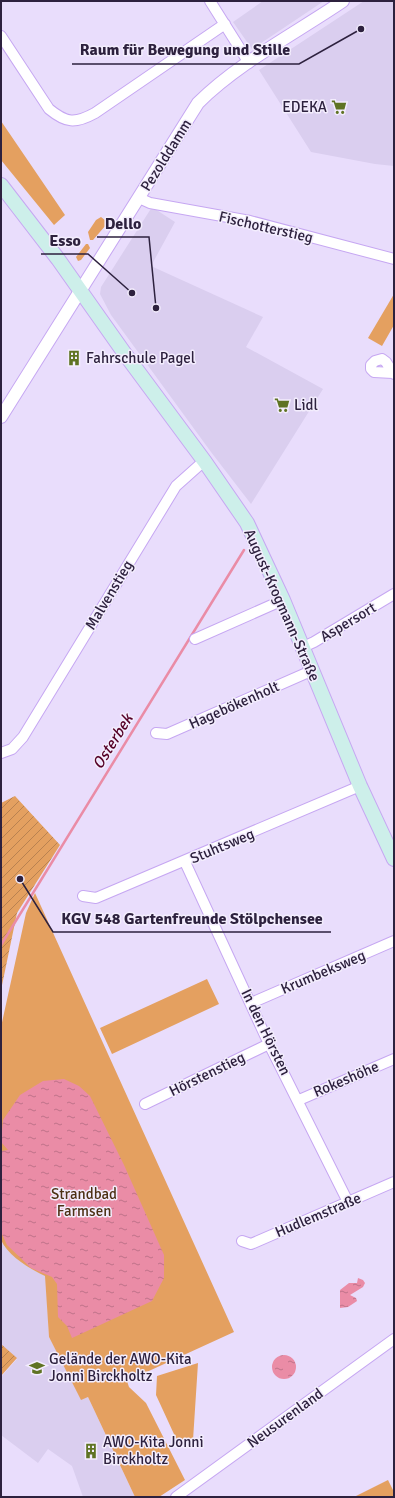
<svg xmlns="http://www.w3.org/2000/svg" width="395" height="1498" viewBox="0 0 395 1498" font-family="Signika,sans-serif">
	<defs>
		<pattern id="garden-furrows" width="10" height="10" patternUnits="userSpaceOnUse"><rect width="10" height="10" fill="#e4a060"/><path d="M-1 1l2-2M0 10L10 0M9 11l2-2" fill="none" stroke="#b98251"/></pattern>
		<pattern id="water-ripples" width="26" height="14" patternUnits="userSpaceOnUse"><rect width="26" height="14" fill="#ea8ca6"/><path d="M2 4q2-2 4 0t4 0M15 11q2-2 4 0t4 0" fill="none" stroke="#be7289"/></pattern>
	</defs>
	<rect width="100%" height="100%" fill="#e9ddfc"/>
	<path fill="#daceef" d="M 263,1 L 324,1 L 252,49 L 233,22 Z
		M 364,1 L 394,1 L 394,166 L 375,164 L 311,152 L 259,70 Z
		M 152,207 L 175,222 L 151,266 L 263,317 L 246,347 L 323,389 L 251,504 L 211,452 L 111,315 L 100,294 L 101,287 Z
		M 1,1240 L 4,1246 L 30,1268 L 46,1276 L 49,1337 L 81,1399 L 88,1397 L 135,1497 L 83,1497 L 72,1466 L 48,1449 L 38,1463 L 1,1435 L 1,1377 L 17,1359 L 1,1344 Z"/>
	<path fill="#e4a060" d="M 1,121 L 65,215 L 54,225 L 1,160 Z
		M 101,217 L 106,221 L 106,225 L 93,240 L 90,240 L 88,232 L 96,220 Z
		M 86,244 L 88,244 L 90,248 L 81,260 L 78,261 L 76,257 Z
		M 394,294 L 394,325 L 382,346 L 368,338 Z
		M 35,893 L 234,1332 L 127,1381 L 129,1387 L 112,1394 L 129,1387 L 146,1403 L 185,1480 L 159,1497 L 135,1497 L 88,1397 L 81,1400 L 49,1337 L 45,1276 C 30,1269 8,1256 1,1240 L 1,1027 L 26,913 Z
		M 207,979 L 219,1004 L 112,1054 L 100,1028 Z
		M 198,1363 L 193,1440 L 179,1445 L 156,1395 L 157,1376 Z
		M 388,1480 L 394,1492 L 394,1497 L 354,1497 Z"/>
	<path fill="url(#garden-furrows)" d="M 15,796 L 60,845 L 17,913 L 1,990 L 1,803 Z
		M 1,1344 L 17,1358 L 1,1376 Z"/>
	<path fill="url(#water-ripples)" d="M 64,1079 L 79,1086 L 90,1096 L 124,1165 L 164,1255 L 164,1278 L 152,1301 L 72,1338 L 67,1326 L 58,1317 L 57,1284 L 52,1277 L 31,1268 L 7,1245 L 1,1232 L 1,1151 L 8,1150 L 1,1142 L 3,1120 L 20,1095 L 43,1081 Z
		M 358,1278 L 363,1280 L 365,1283 L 363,1287 L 350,1295 L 356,1298 L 357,1301 L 348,1307 L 340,1308 L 340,1290 L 349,1283 L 357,1283 Z
		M272 1367a12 12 0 1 1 24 0a12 12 0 1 1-24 0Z"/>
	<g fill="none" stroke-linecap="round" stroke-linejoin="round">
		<path stroke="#ea8ca6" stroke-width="2.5" d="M 1,945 L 244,550"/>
		<g stroke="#c6a7f2" stroke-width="12">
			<path id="minor" d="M 210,1 L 249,63
				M 1,36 L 49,109 C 66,123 75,124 95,113 L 225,24
				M 139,198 L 150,203 L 250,221 L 394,259
				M 393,373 L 374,372 L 371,369 L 371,365 L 375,361 L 382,359 L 386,362 L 393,373 L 394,374
				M 195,639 L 283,600
				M 301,648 L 314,642 L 394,594
				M 156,733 L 167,734 L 311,671
				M 1,753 L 12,749 L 23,737 L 176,486 L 204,461
				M 185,862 L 269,1044 L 348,1202
				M 83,896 L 96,898 L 360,786
				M 251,1003 L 394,941
				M 299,1100 L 394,1059
				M 145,1104 L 269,1044
				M 242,1241 L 251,1244 L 394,1182
				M 176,1497 L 394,1339"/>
		</g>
		<g stroke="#c6a7f2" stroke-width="14">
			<path id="tertiary" d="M 1,417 L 198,103 C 238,63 296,33 343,1"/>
		</g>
		<g stroke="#c6a7f2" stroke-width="16">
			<path id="secondary" d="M 1,185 L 58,259 L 125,354 L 205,462 L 247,523 L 283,600 L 360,786 L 394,859"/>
		</g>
		<use href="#minor" stroke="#fff" stroke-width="10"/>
		<use href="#tertiary" stroke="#fff" stroke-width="12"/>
		<use href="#secondary" stroke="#cdefea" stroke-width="14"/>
	</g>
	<defs>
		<g id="supermarket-bare" transform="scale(1.2)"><path d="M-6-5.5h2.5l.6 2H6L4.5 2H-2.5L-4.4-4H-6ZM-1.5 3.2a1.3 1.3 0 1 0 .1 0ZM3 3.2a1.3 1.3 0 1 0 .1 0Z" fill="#5f7323" stroke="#f3edfd" stroke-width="2.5" paint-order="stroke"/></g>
		<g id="building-bare" transform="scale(1.2)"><path d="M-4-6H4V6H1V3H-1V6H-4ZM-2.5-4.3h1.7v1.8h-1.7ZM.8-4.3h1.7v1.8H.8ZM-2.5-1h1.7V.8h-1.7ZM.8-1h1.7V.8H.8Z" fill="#5f7323" stroke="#f3edfd" stroke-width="2.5" paint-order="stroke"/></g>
		<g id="school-bare" transform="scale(1.2)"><path d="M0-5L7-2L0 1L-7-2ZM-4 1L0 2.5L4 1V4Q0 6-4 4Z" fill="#5f7323" stroke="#f3edfd" stroke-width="2.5" paint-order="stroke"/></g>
	</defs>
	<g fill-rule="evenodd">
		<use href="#supermarket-bare" x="339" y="107"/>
		<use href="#building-bare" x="74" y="358"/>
		<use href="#supermarket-bare" x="282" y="405"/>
		<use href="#school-bare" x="37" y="1368"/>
		<use href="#building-bare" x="91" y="1451"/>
	</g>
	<g text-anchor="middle" stroke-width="3" stroke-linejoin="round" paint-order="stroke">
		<g font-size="15" fill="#2d213e" stroke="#f3edfd" text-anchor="start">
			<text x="327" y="112" text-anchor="end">EDEKA</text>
			<text x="86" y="363">Fahrschule Pagel</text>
			<text x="294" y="410">Lidl</text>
			<text x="49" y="1364">Gelände der AWO-Kita<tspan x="49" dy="17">Jonni Birckholtz</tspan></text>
			<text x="103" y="1447">AWO-Kita Jonni<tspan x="103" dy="17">Birckholtz</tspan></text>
		</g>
		<g font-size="15" fill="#2d213e" stroke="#f3edfd">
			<text transform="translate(166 155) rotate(-58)" y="5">Pezolddamm</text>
			<text transform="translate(266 227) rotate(13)" y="5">Fischotterstieg</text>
			<text transform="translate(109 595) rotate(-59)" y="5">Malvenstieg</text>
			<text transform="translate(282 605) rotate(66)" y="5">August-Krogmann-Straße</text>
			<text transform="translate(348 622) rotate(-31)" y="5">Aspersort</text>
			<text transform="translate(234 705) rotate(-24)" y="5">Hagebökenholt</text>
			<text transform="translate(222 846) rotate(-23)" y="5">Stuhtsweg</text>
			<text transform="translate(323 972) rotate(-23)" y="5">Krumbeksweg</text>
			<text transform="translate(266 1032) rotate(64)" y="5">In den Hörsten</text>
			<text transform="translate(207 1074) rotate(-26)" y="5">Hörstenstieg</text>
			<text transform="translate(346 1079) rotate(-23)" y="5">Rokeshöhe</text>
			<text transform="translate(318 1215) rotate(-23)" y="5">Hudlemstraße</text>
			<text transform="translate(285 1418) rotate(-36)" y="5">Neusurenland</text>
		</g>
		<g font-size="15" fill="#4d3014" stroke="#f3edfd">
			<text x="84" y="1199">Strandbad<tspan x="84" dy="17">Farmsen</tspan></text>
		</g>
		<g font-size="16" font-style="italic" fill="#550026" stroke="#f3edfd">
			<text transform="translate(112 741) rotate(-58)" y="6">Osterbek</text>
		</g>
	</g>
	<path fill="none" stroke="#2d213e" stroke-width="1.5" d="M361 29L299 64H72M156 308L149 237H97M132 293L88 254H41M20 879L53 932H331"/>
	<g fill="#2d213e" stroke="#f3edfd" stroke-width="1.5">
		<circle cx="361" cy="29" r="4"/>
		<circle cx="156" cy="308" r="4"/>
		<circle cx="132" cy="293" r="4"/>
		<circle cx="20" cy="879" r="4"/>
	</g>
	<g font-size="16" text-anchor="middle" font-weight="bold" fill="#2d213e" stroke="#f3edfd" stroke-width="3" stroke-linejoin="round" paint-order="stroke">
		<text x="185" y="55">Raum für Bewegung und Stille</text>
		<text x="123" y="229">Dello</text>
		<text x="65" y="246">Esso</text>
		<text x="192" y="924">KGV 548 Gartenfreunde Stölpchensee</text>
	</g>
	<rect width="395" height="1498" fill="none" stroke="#2d213e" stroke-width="4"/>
</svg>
